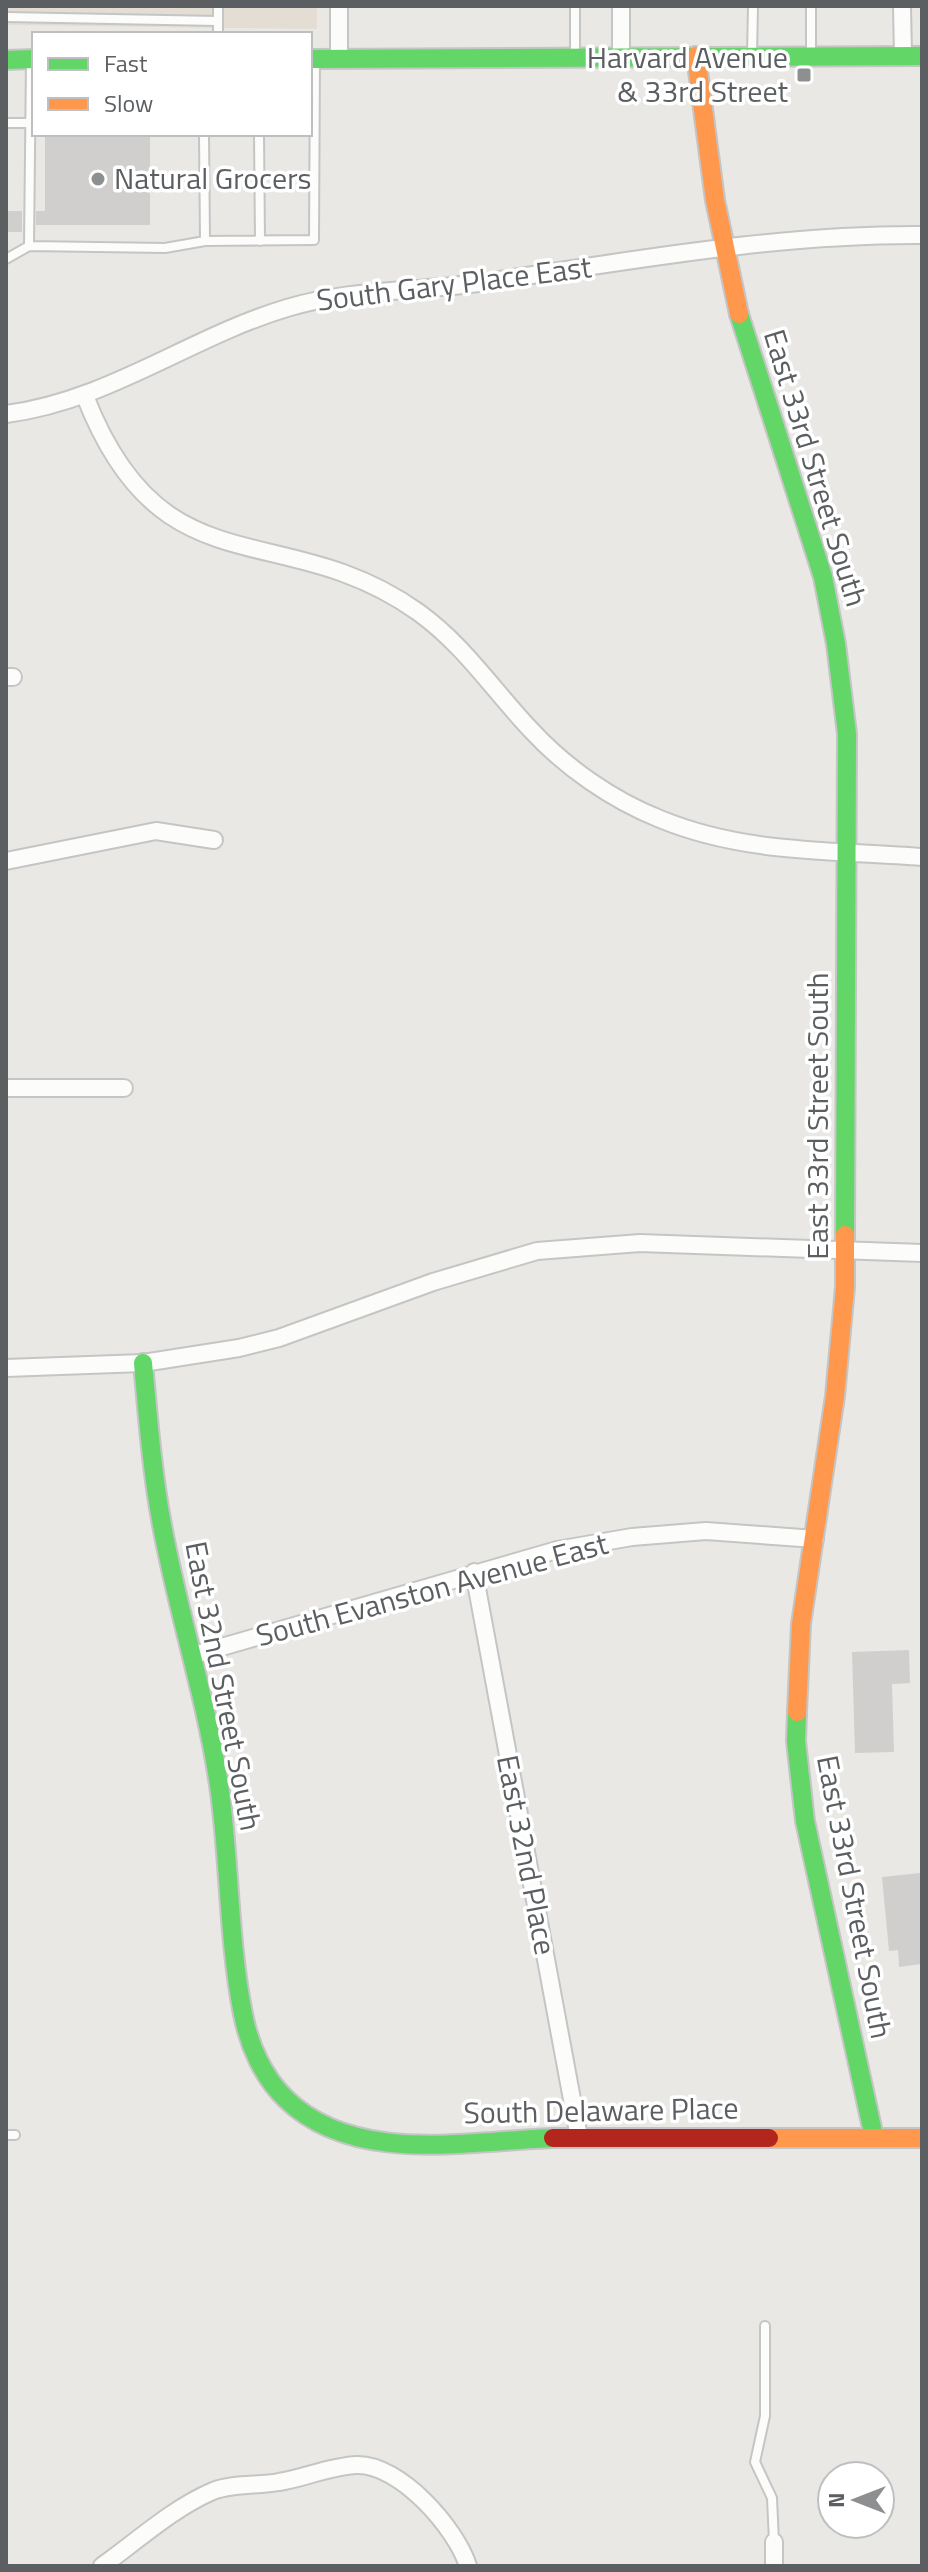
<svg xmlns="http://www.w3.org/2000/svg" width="928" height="2572" viewBox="0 0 928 2572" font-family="'Titillium Web',sans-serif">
	<rect width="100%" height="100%" fill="#eae8e5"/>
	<path fill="#e3ddd3" d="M 6,6 L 317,6 L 317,29 L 6,25 Z"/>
	<path fill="#d1cfce" d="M 45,134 L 150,134 L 150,225 L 36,225 L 36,211 L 45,211 Z
		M 6,211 L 22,211 L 22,232 L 6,232 Z
		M 909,1650 L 910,1683 L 892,1684 L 894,1752 L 855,1753 L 852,1652 Z
		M 920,1873 L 922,1964 L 899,1967 L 898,1950 L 889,1951 L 882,1877 Z"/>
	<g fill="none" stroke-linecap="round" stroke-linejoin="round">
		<g stroke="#c4c5c5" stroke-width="12">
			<path id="lane" d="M 218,6 L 218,34
				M 575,6 L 575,57
				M 811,6 L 811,55
				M 6,17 L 218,21
				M 752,55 L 753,6
				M 6,123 L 29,123
				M 204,134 L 205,241
				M 259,134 L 260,241
				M 29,246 L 165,248 L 205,241 L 314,240 L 315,59
				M 6,259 L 29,246 L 31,60
				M 6,2135 L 15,2135
				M 765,2326 L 765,2416 L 755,2462 L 772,2498 L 774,2542"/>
		</g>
		<g stroke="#c4c5c5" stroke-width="20">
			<path id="street" d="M 339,6 L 339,58
				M 621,6 L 621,57
				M 902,6 L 903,56
				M 85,396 C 162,595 282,515 418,612 C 464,645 493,690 531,730 C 565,767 612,800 660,819 C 745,854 832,850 922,857
				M 6,414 C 108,401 190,337 287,308 C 350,289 414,292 478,283 C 626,262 773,234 922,235
				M 6,677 L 13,677
				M 6,861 L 156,831 L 214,840
				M 6,1088 L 124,1088
				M 6,1368 L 143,1363 L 239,1348 L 279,1338 L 433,1282 L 537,1251 L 640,1243 L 922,1253
				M 474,1572 L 579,2137
				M 194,1655 L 557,1550 L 632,1537 L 706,1531 L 815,1539
				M 774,2542 L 774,2566
				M 102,2566 C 137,2541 173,2508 213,2491 C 234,2483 258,2486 279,2482 C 305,2478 330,2466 357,2465 C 400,2464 456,2528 468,2566"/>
		</g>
		<g stroke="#c4c5c5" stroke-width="22">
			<path id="fast" d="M 310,59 L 922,56
				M 6,60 L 34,59
				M 739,314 L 823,577 L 836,644 L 847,734 L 845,1235
				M 143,1363 C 148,1417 152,1472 162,1525 C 178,1613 206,1697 219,1785 C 230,1861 228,1939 243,2014 C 249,2045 263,2077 286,2099 C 354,2165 467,2141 553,2138
				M 797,1712 L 796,1741 L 805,1821 L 874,2137"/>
		</g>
		<g stroke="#c4c5c5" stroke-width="22">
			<path id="slow" d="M 696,56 L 715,200 L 739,314
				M 797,1712 L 801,1624 L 835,1396 L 845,1287 L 845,1235
				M 769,2138 L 922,2138"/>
		</g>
		<g stroke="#c4c5c5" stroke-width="22">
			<path id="jam" d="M 553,2138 L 769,2138"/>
		</g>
		<use href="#lane" stroke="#fcfcfb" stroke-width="8"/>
		<use href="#street" stroke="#fcfcfb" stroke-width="16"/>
		<use href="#fast" stroke="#63d668" stroke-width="18"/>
		<use href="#slow" stroke="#ff974d" stroke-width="18"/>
		<use href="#jam" stroke="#b3261e" stroke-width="18"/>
	</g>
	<g fill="#8d8f90" stroke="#fff" stroke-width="3">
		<rect x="796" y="67" width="16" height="16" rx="4"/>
		<circle cx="98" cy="179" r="8"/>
	</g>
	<g text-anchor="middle" stroke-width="7" stroke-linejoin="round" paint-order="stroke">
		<g font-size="30" fill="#5b5f62" stroke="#fff" text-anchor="end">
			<text x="788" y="68">Harvard Avenue<tspan x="788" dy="34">&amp; 33rd Street</tspan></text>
			<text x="114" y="189" text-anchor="start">Natural Grocers</text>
		</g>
		<g font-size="30" fill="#5b5f62" stroke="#fff">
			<text transform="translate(454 284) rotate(-7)" y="10">South Gary Place East</text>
			<text transform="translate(815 468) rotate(73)" y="10">East 33rd Street South</text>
			<text transform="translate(818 1116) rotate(-90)" y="10">East 33rd Street South</text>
			<text transform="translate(432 1590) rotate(-15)" y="10">South Evanston Avenue East</text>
			<text transform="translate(223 1686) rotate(79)" y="10">East 32nd Street South</text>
			<text transform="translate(526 1855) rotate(79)" y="10">East 32nd Place</text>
			<text transform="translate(854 1897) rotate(79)" y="10">East 33rd Street South</text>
			<text transform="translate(601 2111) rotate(-1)" y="10">South Delaware Place</text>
		</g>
	</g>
	<rect width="928" height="2572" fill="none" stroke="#5b5f62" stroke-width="16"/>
	<rect x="32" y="32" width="280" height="104" fill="#ffffff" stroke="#bdbfc0" stroke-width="2"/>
	<rect x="48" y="58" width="40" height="12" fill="#63d668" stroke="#bdbfc0" stroke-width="2"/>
	<text x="104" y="72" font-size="24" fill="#5b5f62">Fast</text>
	<rect x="48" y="98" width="40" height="12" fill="#ff974d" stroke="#bdbfc0" stroke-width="2"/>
	<text x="104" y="112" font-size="24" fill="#5b5f62">Slow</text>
	<g transform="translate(856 2500) rotate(270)"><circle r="38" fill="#ffffff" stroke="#bdbfc0" stroke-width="2"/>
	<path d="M0-6L14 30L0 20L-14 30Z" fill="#8d8f90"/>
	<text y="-12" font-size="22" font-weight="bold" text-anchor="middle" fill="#5b5f62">N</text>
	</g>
</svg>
